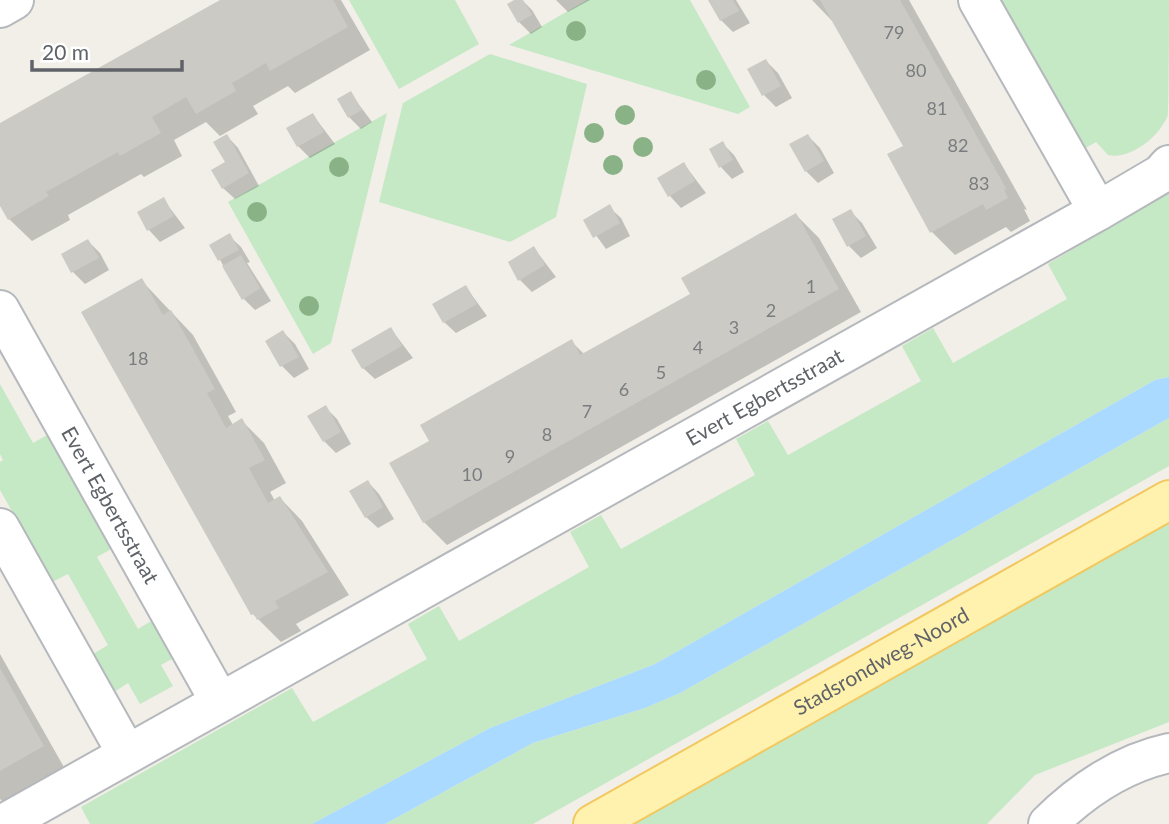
<svg xmlns="http://www.w3.org/2000/svg" width="1169" height="824" viewBox="0 0 1169 824" font-family="Lato,sans-serif">
	<rect width="100%" height="100%" fill="#f1efe8"/>
	<path fill="#c5e8c5" d="M 349,0 L 455,0 L 479,44 L 399,89 Z
		M 587,0 L 690,0 L 750,107 L 738,114 L 509,45 Z
		M 1000,0 L 1169,0 C 1169,19 1169,103 1168,115 C 1160,136 1131,160 1108,155 L 1096,142 L 1084,149 Z
		M 490,54 L 587,84 L 556,217 L 510,242 L 379,202 L 403,103 Z
		M 387,113 L 331,343 L 313,354 L 228,202 Z
		M 1169,192 L 1169,377 L 1155,380 L 655,664 L 490,728 L 312,824 L 90,824 L 81,807 L 292,688 L 313,722 L 427,659 L 408,624 L 439,606 L 459,641 L 589,567 L 570,532 L 601,515 L 621,549 L 755,475 L 736,439 L 768,421 L 788,455 L 921,381 L 902,346 L 933,328 L 953,363 L 1067,299 L 1048,264 Z
		M 0,384 L 33,443 L 49,434 L 113,548 L 97,557 L 138,629 L 153,620 L 174,658 L 161,665 L 173,686 L 140,704 L 128,683 L 114,692 L 93,654 L 108,645 L 68,574 L 52,582 L 0,490 L 0,462 L 3,460 L 0,454 Z
		M 1169,418 L 1169,466 L 533,824 L 385,824 L 533,743 L 645,708 L 680,693 Z
		M 1169,523 L 1169,722 L 1035,775 L 987,824 L 630,824 Z"/>
	<path fill="#aadaff" d="M 1169,377 L 1169,418 L 680,693 L 645,708 L 533,743 L 385,824 L 312,824 L 490,728 L 655,664 L 1155,380 Z"/>
	<path fill="#0003" d="M 223,0 L 341,0 L 370,50 L 295,93 L 288,86 L 253,106 L 258,114 L 220,136 L 206,122 L 174,140 L 182,156 L 144,177 L 141,174 L 68,215 L 70,220 L 32,241 L 9,219 L 0,202 L 0,125 Z
		M 518,0 L 522,0 L 532,10 L 542,27 L 531,34 L 519,22 Z
		M 556,0 L 590,0 L 568,12 Z
		M 710,0 L 736,0 L 750,23 L 733,32 L 721,20 Z
		M 812,0 L 909,0 L 1027,210 L 1024,209 L 1030,221 L 1011,232 L 1006,227 L 955,255 L 932,232 L 890,155 L 905,147 L 836,25 Z
		M 766,61 L 778,73 L 792,98 L 776,107 L 764,95 L 750,70 Z
		M 351,94 L 372,122 L 361,129 L 349,117 Z
		M 313,115 L 335,144 L 310,158 L 298,146 Z
		M 227,136 L 238,148 L 259,186 L 235,199 L 223,188 Z
		M 808,136 L 820,148 L 834,173 L 818,183 L 806,171 Z
		M 722,143 L 734,155 L 744,172 L 732,179 L 721,167 Z
		M 684,164 L 706,193 L 681,208 L 670,196 Z
		M 163,199 L 185,228 L 160,242 L 149,230 Z
		M 609,207 L 621,218 L 630,236 L 606,249 L 585,220 Z
		M 850,211 L 862,223 L 877,248 L 861,258 L 849,246 Z
		M 796,215 L 819,238 L 861,312 L 447,545 L 424,522 L 431,441 L 571,341 L 585,355 L 692,295 Z
		M 229,236 L 241,247 L 250,262 L 247,263 L 271,301 L 255,310 L 243,298 L 220,260 Z
		M 88,241 L 100,253 L 109,270 L 85,284 L 73,272 L 64,255 Z
		M 534,248 L 556,277 L 532,292 L 520,280 Z
		M 141,280 L 193,335 L 236,412 L 228,416 L 233,425 L 241,420 L 264,443 L 286,483 L 270,492 L 275,501 L 280,498 L 302,521 L 349,595 L 296,624 L 301,631 L 281,642 L 253,614 Z
		M 466,287 L 487,316 L 456,333 L 444,322 Z
		M 391,329 L 413,358 L 375,379 L 363,368 Z
		M 283,332 L 295,344 L 309,369 L 294,378 L 282,366 L 267,341 Z
		M 325,407 L 337,419 L 351,444 L 336,453 L 324,441 Z
		M 368,482 L 379,494 L 394,519 L 378,528 L 366,517 Z
		M 0,654 L 65,769 L 5,804 L 0,799 Z"/>
	<path fill="#cccac5" d="M 220,0 L 333,0 L 348,27 L 270,71 L 266,63 L 232,83 L 236,91 L 196,114 L 186,97 L 152,117 L 161,133 L 120,156 L 118,152 L 46,192 L 49,196 L 8,220 L 0,206 L 0,123 Z
		M 514,0 L 523,0 L 532,15 L 518,23 L 507,4 Z
		M 708,0 L 733,0 L 739,11 L 720,21 Z
		M 820,0 L 900,0 L 1007,190 L 1004,189 L 1008,198 L 986,210 L 983,204 L 930,233 L 887,154 L 903,146 Z
		M 766,59 L 781,86 L 762,96 L 747,69 Z
		M 351,91 L 362,110 L 348,118 L 337,99 Z
		M 313,113 L 324,132 L 297,147 L 286,128 Z
		M 227,134 L 249,173 L 222,189 L 211,170 L 225,162 L 213,142 Z
		M 808,134 L 824,161 L 805,172 L 789,144 Z
		M 723,141 L 733,160 L 719,168 L 709,149 Z
		M 684,162 L 695,181 L 668,197 L 657,178 Z
		M 164,197 L 174,216 L 147,231 L 137,212 Z
		M 610,204 L 620,223 L 593,238 L 583,220 Z
		M 851,209 L 866,236 L 847,247 L 832,219 Z
		M 796,213 L 839,289 L 423,523 L 389,463 L 429,441 L 420,425 L 572,339 L 580,355 L 690,294 L 681,278 Z
		M 230,233 L 239,250 L 218,261 L 209,245 Z
		M 88,239 L 99,258 L 71,273 L 61,254 Z
		M 534,246 L 545,265 L 518,281 L 508,262 Z
		M 241,255 L 260,288 L 242,300 L 222,266 Z
		M 142,278 L 163,315 L 171,310 L 193,349 L 215,389 L 207,393 L 226,428 L 242,418 L 265,460 L 249,468 L 268,503 L 280,496 L 328,572 L 275,601 L 279,608 L 257,620 L 254,614 L 251,615 L 81,312 Z
		M 466,285 L 477,304 L 443,323 L 432,304 Z
		M 391,327 L 402,346 L 362,369 L 351,350 Z
		M 283,330 L 299,357 L 280,367 L 265,341 Z
		M 326,405 L 341,432 L 323,442 L 307,416 Z
		M 368,480 L 383,507 L 365,518 L 349,491 Z
		M 0,668 L 44,746 L 0,771 Z"/>
	<g fill="none" stroke-linecap="round" stroke-linejoin="round">
		<g stroke="#b5b8bc" stroke-width="42">
			<g id="minor">
				<path d="M 0,8 L 14,0"/>
				<path d="M 1098,211 L 1161,174 L 1169,165"/>
				<path id="s1" d="M 0,310 L 220,702"/>
				<path d="M 0,528 L 127,754"/>
				<path id="s2" d="M 3,824 L 1098,211 L 978,0"/>
				<path d="M 1048,824 C 1081,791 1123,763 1169,753"/>
			</g>
		</g>
		<g stroke="#f2c960" stroke-width="42">
			<g id="primary">
				<path id="s3" d="M 593,824 L 1169,500"/>
			</g>
		</g>
		<use href="#minor" stroke="#fff" stroke-width="38"/>
		<use href="#primary" stroke="#fff2af" stroke-width="38"/>
	</g>
	<g fill="#89b387">
		<circle cx="576" cy="31" r="10"/>
		<circle cx="706" cy="80" r="10"/>
		<circle cx="625" cy="115" r="10"/>
		<circle cx="594" cy="133" r="10"/>
		<circle cx="643" cy="147" r="10"/>
		<circle cx="613" cy="165" r="10"/>
		<circle cx="339" cy="167" r="10"/>
		<circle cx="257" cy="212" r="10"/>
		<circle cx="309" cy="306" r="10"/>
	</g>
	<g text-anchor="middle" stroke-width="6" stroke-linejoin="round" paint-order="stroke">
		<g font-size="18" fill="#7a7d7f">
			<text x="894" y="39">79</text>
			<text x="916" y="77">80</text>
			<text x="937" y="115">81</text>
			<text x="958" y="152">82</text>
			<text x="979" y="190">83</text>
			<text x="811" y="293">1</text>
			<text x="771" y="317">2</text>
			<text x="734" y="334">3</text>
			<text x="698" y="354">4</text>
			<text x="138" y="365">18</text>
			<text x="661" y="379">5</text>
			<text x="624" y="396">6</text>
			<text x="587" y="418">7</text>
			<text x="547" y="441">8</text>
			<text x="510" y="463">9</text>
			<text x="472" y="481">10</text>
		</g>
		<g font-size="21" fill="#5f6368" stroke="#fff">
			<text dy="7" stroke="none"><textPath href="#s2" startOffset="873">Evert Egbertsstraat</textPath></text>
			<text dy="7" stroke="none"><textPath href="#s1" startOffset="224">Evert Egbertsstraat</textPath></text>
			<text dy="7" stroke="none"><textPath href="#s3" startOffset="331">Stadsrondweg-Noord</textPath></text>
		</g>
	</g>
	<path d="M32 60v10h150v-10" fill="none" stroke="#5f6368" stroke-width="3.5"/>
	<text x="42" y="60" font-size="21" fill="#5f6368" stroke="#ffffff" stroke-width="5" paint-order="stroke">20 m</text>
</svg>
